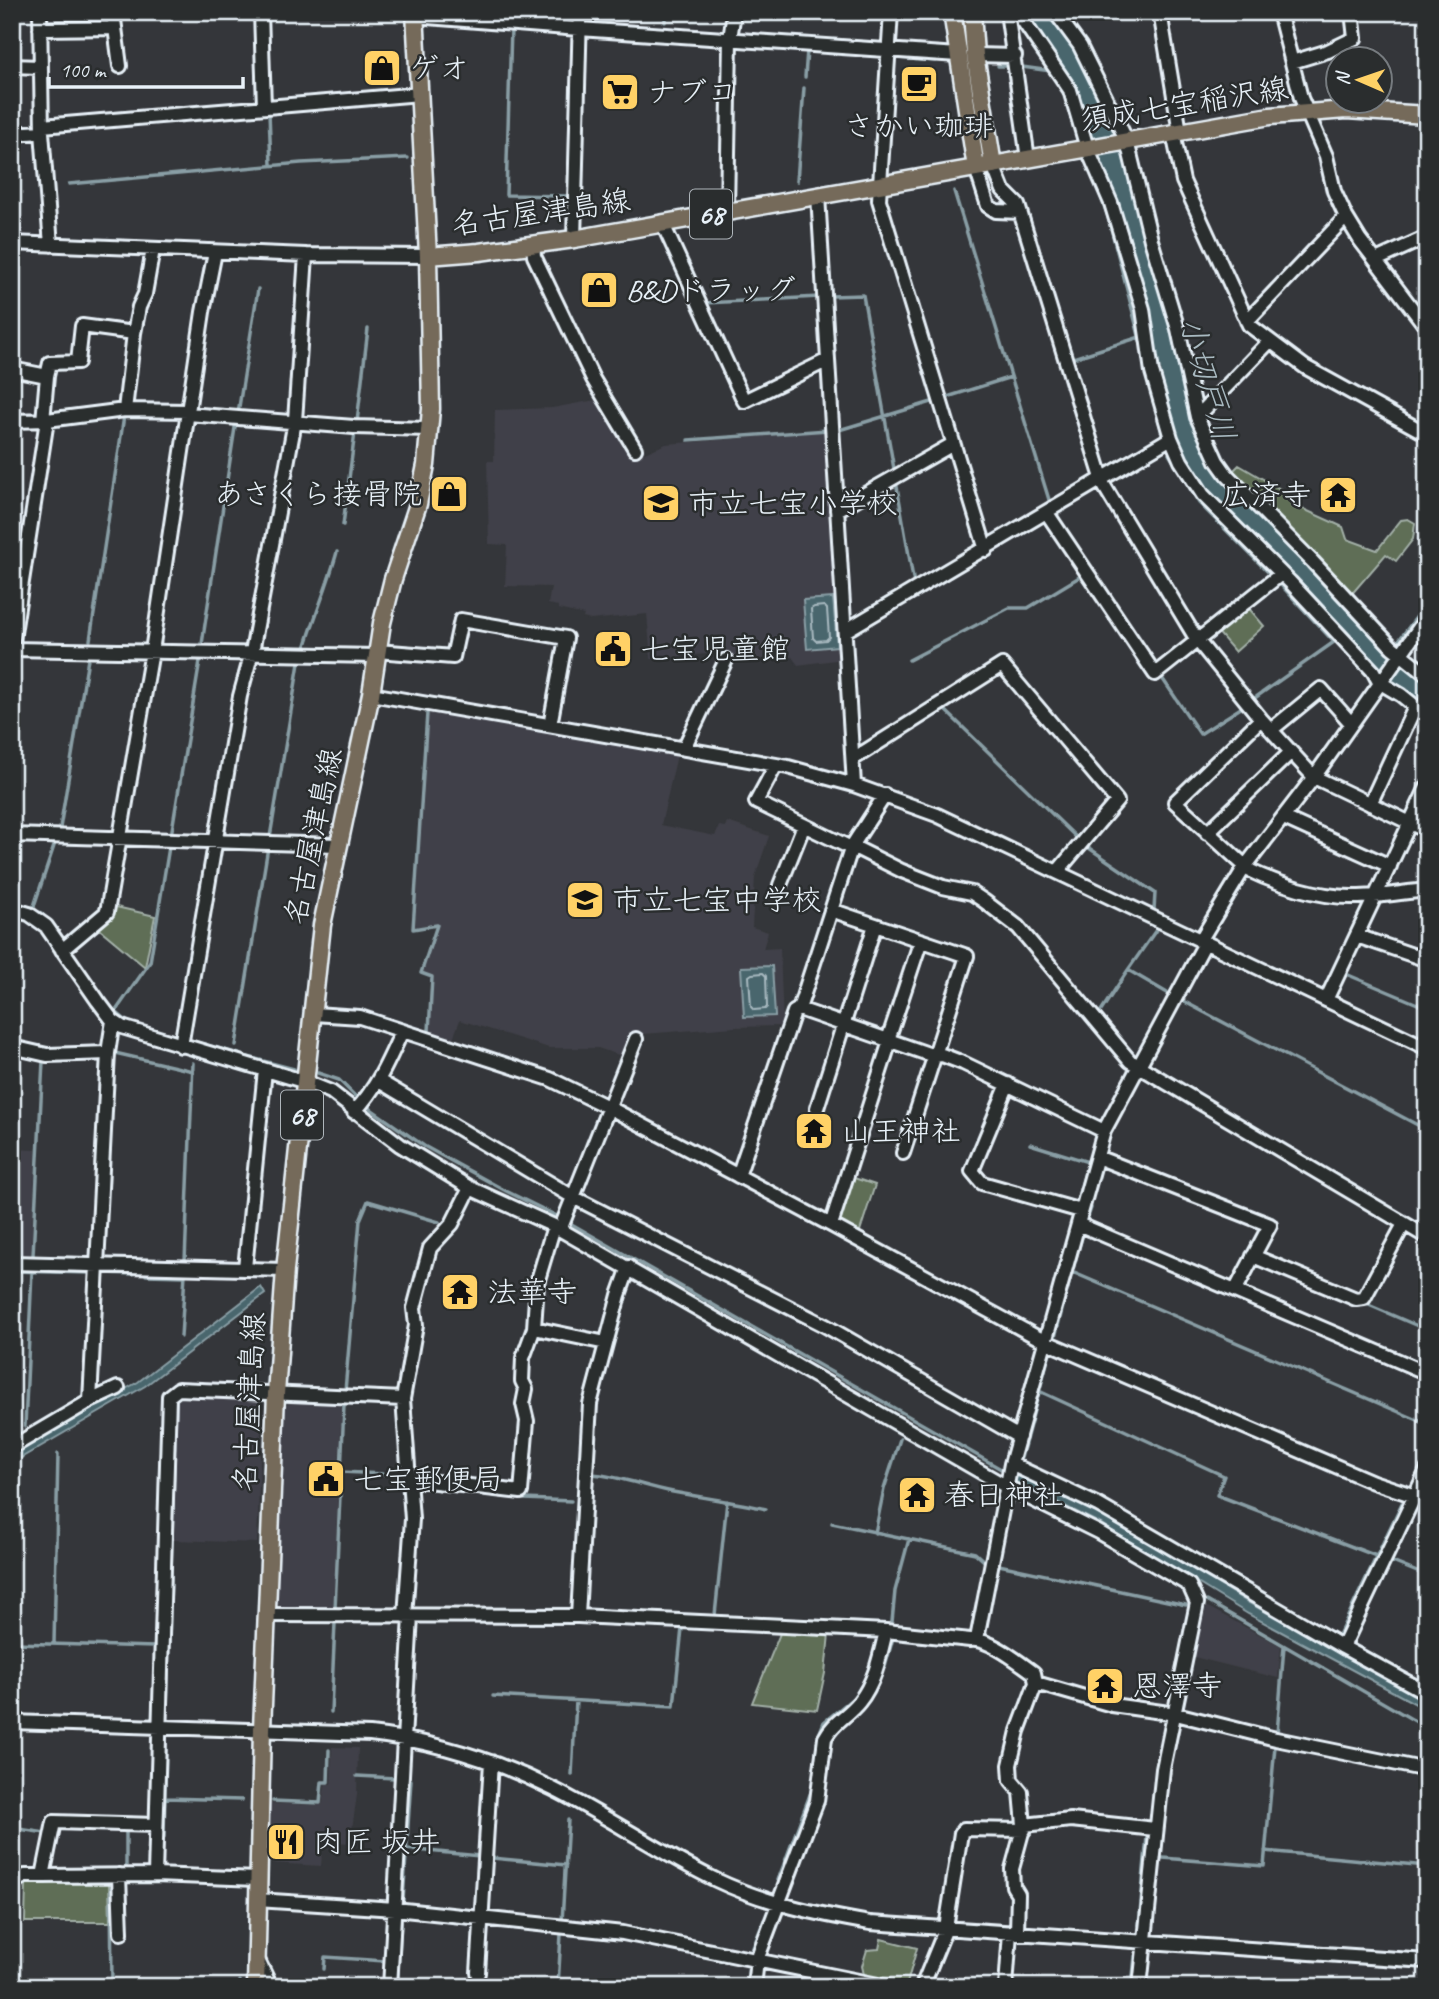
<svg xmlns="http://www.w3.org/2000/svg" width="1439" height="1999" viewBox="0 0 1439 1999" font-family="Caveat,'Klee One',sans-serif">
	<rect width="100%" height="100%" fill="#34363a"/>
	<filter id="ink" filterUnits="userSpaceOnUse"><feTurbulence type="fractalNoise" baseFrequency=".0143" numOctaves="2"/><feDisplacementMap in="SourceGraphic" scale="14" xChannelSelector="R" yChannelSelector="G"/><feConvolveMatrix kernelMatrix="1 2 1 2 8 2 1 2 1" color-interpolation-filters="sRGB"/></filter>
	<g filter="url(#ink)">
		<path fill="#404048" d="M 601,399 L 635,457 L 666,444 L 828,431 L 843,659 L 798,665 L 792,657 L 731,661 L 717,653 L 651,659 L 647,614 L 591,620 L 583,618 L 584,615 L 558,609 L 558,606 L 548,604 L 551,587 L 505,586 L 507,545 L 489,544 L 487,461 L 494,461 L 495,410 L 552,408 Z
			M 428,712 L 677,755 L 661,825 L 715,836 L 719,826 L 725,827 L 727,822 L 769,836 L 755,877 L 752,927 L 768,932 L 763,949 L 780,948 L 783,1026 L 735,1027 L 630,1035 L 625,1057 L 598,1048 L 549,1048 L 460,1020 L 452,1041 L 430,1034 L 433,976 L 422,973 L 438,924 L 415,927 Z
			M 12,1149 L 36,1150 L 31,1258 L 12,1258 Z
			M 182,1396 L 257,1399 L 262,1403 L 257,1543 L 174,1540 L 177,1400 Z
			M 291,1401 L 342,1403 L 333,1611 L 287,1611 L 277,1604 L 285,1406 Z
			M 1206,1606 L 1281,1646 L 1278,1678 L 1194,1657 Z
			M 332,1747 L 358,1748 L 357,1795 L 350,1843 L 323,1841 L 321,1866 L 270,1863 L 269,1803 L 322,1805 L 325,1784 L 331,1784 Z"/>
		<path fill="#5e6e57" stroke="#a3b0a8" stroke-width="2" d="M 1239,465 L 1299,500 L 1301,508 L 1343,527 L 1347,539 L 1377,550 L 1401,520 L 1408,519 L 1415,523 L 1413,539 L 1396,561 L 1386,554 L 1350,596 L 1230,474 Z
			M 1247,606 L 1264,626 L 1235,652 L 1216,630 Z
			M 112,906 L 155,916 L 145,967 L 96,926 Z
			M 848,1176 L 875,1185 L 859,1234 L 835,1221 Z
			M 781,1631 L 829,1634 L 825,1673 L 817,1710 L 752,1703 Z
			M 109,1881 L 110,1922 L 25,1922 L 26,1882 Z
			M 881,1939 L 917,1948 L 906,1987 L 865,1979 L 862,1966 L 867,1950 L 879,1949 Z"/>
		<path fill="#49666d" stroke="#899ea5" stroke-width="2" d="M 833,598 L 837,646 L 807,649 L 803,600 Z
			M 772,966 L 775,1016 L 744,1017 L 741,967 Z
			M 261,1287 L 265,1294 L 145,1386 L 12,1463 L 12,1453 L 138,1382 Z
			M 1014,1472 L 1107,1517 L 1249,1603 L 1427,1700 L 1427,1710 L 1248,1614 L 1101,1524 L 1012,1480 Z"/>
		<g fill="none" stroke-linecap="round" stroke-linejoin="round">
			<path stroke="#a8b9c0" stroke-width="2" d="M 824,606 L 827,609 L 829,637 L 826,640 L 816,641 L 813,638 L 811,609 L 814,607 Z
				M 763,973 L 766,976 L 767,1007 L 765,1009 L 754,1010 L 751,1007 L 749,976 L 752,974 Z"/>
			<path stroke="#899ea5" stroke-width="3.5" d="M 500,12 L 512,15 L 512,17
				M 665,22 L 665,12
				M 511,28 L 506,195 L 570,196
				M 851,54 L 878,56
				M 898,58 L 935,61
				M 1062,64 L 1072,61
				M 998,66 L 1010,66
				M 1022,67 L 1051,71
				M 805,77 L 807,50
				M 269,112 L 271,165
				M 797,181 L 804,88
				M 1096,183 L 1108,217 L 1142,347
				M 69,184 L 301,163 L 408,158
				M 954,191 L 1050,503
				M 831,296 L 863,295 L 894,469
				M 705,303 L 819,297
				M 1155,335 L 1163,332
				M 1070,359 L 1140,337
				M 1152,392 L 1162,433
				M 944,398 L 1011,377
				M 238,413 L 258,289
				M 357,422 L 368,329
				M 16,427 L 30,427
				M 839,430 L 935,401
				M 688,440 L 828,430
				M 1169,454 L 1199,503 L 1271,575
				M 896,481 L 914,584
				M 343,525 L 355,432
				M 1345,630 L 1349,626
				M 90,640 L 124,416 L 121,416
				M 202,644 L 236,421
				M 1396,644 L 1427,603
				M 306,645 C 316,613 328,584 337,552
				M 909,660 L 1009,608 L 1028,608 L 1081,576
				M 1160,675 L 1200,734 L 1244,706
				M 1252,700 L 1334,642 L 1280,584
				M 943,708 L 1078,839
				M 427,713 L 413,929 L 437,925 L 421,973 L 432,977 L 429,1031
				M 60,828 L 88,659
				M 172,830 L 200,661
				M 270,837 L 299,663
				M 1086,846 L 1155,893 L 1154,910
				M 12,902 L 41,913 L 47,920
				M 33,909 L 55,843
				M 1156,930 L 1128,970 L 1169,994
				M 69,948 L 110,1007 L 129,1023
				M 1346,974 L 1427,1008
				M 1181,1000 L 1427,1130
				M 115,1012 L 150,962 L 169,847
				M 1099,1014 L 1128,970
				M 160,1032 L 239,1054
				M 236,1045 L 268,847
				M 115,1053 L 193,1071
				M 248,1057 L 294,1069
				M 318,1073 L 339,1080 L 359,1100
				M 365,1105 L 424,1146 L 506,1191 L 561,1218
				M 1030,1144 L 1088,1162 L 1077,1201
				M 1087,1220 L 1091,1208
				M 568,1222 L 1008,1473
				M 1082,1237 L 1072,1272 L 1427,1424
				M 33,1255 L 43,1061
				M 185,1261 L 193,1063
				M 12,1271 L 89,1273
				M 104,1273 L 133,1274
				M 146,1275 L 185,1276
				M 1364,1303 L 1427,1330
				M 181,1337 L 185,1274
				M 1054,1341 L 1072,1272
				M 345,1391 L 360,1220 L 368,1201 L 439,1222
				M 1039,1391 L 1224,1476 L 1217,1495 L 1379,1557
				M 25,1426 L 32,1271
				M 1021,1458 L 1050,1352
				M 341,1472 L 404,1475
				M 592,1474 C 620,1476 646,1487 673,1492 C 704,1498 735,1502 766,1509
				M 484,1481 L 511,1484
				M 1411,1488 L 1427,1455
				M 526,1492 L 525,1499 L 571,1501
				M 832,1523 L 975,1553 L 984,1561
				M 875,1533 L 884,1489 L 900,1439
				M 1390,1561 L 1427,1576
				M 999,1565 L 1186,1605
				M 1207,1601 L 1427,1728
				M 335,1609 L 344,1405
				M 715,1615 L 727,1501
				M 892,1622 L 895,1591 L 909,1539
				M 1339,1635 L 1402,1503
				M 14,1643 L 155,1647
				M 54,1644 L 58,1454
				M 882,1667 L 885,1667 L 893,1638
				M 493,1696 L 674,1706 L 682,1628
				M 167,1708 L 176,1401
				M 331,1712 L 335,1623
				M 1277,1734 L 1284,1646
				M 572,1775 L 576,1701
				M 357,1776 L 395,1778
				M 165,1798 L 242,1800
				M 273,1801 L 320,1803 L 322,1782 L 328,1782 L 329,1750
				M 12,1828 L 46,1833 L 48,1819 L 53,1818
				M 126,1828 L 126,1868
				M 164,1837 L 166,1744
				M 406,1849 L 480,1856
				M 1265,1851 L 1427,1866
				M 492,1858 L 566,1865
				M 1163,1858 L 1264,1866 L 1275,1746
				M 778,1880 L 812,1789 L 818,1737 L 824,1722 L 859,1693 L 871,1665 L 873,1665
				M 111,1888 L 112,1987
				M 403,1901 L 411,1780 L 407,1780
				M 562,1922 L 568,1820
				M 1139,1925 L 1147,1836
				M 751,1953 L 764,1920
				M 324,1969 L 325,1957 L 385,1961
				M 240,1987 L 240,1981
				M 397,1987 L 401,1921
				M 558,1987 L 561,1934
				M 747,1987 L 749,1965
				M 1132,1987 L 1135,1956"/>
			<path stroke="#49666d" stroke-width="23" d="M 1035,12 L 1072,61 L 1100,123 L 1155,298 L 1191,442 L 1200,465 L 1218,490 L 1286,558 L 1371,649 L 1395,672 L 1427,696"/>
			<g stroke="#e8f1f8" stroke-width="18">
				<path id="minor" d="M 40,12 L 42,132 L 51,245
					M 113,12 L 120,66
					M 261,12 L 264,107
					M 891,12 L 879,200 L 986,550
					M 1007,12 L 1028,159
					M 1017,12 L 1070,90 L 1087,148 L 1111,203 L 1143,309 L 1152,372 L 1171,438 L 1181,461 L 1203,495 L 1290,582 L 1373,671 L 1379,682 L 1401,695 L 1427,716
					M 1055,12 L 1080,46 L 1127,141 L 1151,240 L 1178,329 L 1197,417 L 1217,461 L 1227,475 L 1313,562 L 1392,647 L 1427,675
					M 1160,12 L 1180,132
					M 1279,12 L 1301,98 L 1326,156 L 1334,191 L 1346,217 L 1360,240 L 1427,328
					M 415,16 L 579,29 L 958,55
					M 40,29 L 115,28
					M 975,55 L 1015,56
					M 1292,62 L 1328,51 L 1355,38 L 1352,12
					M 12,66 L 39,67
					M 42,126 L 420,94
					M 1173,133 L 1183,181 L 1249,325 L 1305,367 L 1427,434
					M 12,134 L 42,132
					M 993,165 L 1003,190 L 1018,205 L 1102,478
					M 976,168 L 988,206 L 996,211 L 1020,212
					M 727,211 L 730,39 L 734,12
					M 662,222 L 744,401 L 828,360 L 818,195
					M 574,239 L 580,12
					M 12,243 L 306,255 L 428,256
					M 533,245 L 534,256 L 593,379 L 635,449
					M 1376,260 L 1427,237
					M 1247,321 L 1346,217
					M 828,360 L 854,785
					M 12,369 L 47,376 L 50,363 L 78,362 L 82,326 L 134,333
					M 125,410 L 134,333 L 139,307 L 145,294 L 153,249
					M 188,414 L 354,427 L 429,429
					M 1197,417 L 1270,341
					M 12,421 L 47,420 L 125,410 L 188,411
					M 43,421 L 47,376
					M 1100,479 L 1197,640 L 1261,719 L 1314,777 L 1427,831
					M 837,510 L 953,444
					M 1047,513 L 1155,674 L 1281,574
					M 845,631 L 1171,438
					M 12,646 L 47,420
					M 12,649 L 376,656
					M 377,651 L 453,657 L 461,620 L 566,638 L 550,725
					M 371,694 L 788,767 L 854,785 L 937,815 L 1427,1048
					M 1271,730 L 1321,689 L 1351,723
					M 684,748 L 726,660
					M 853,759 L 1002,665 L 1117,801 L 1057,872
					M 776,765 L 756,802 L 851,848
					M 1370,804 L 1415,707
					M 1284,818 L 1390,866
					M 1207,833 L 1291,752
					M 12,835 L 338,845
					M 852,846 L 902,871 L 943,887 L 972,893 L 984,901 L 1018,927 L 1130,1061 L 1427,1237
					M 1245,866 L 1175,802 L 1261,719
					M 1244,868 C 1277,884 1319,898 1355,897 C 1379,897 1403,892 1427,890
					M 780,885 L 804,825
					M 12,909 L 29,914 L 46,926 L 98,1001 L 113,1021 L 122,1027 L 306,1082 L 331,1092 L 400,1145 L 470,1188 L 554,1226 L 1007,1487 L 1098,1532 L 1189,1585 L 1197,1603 L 1163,1769 L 1140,1987
					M 831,910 L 967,956 L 903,1153
					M 1357,936 L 1427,960
					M 1200,941 L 1244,868 L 1314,777 L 1427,617
					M 62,950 L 107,912 L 152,651 L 203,312 L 215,252
					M 1326,1000 L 1427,787
					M 799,1009 L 934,1056 L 942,1055 L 963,1063 L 1104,1131
					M 314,1014 L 360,1017 L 550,1079 L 610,1108 L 831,1225 L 1044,1341 L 1373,1482 L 1427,1500
					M 888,1040 L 921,940
					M 181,1046 L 240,696 L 252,652 L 295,421 L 306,255
					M 12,1047 L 47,1055 L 108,1053
					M 379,1081 L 573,1197 L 824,1325 L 1019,1437
					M 1008,1084 L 972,1171 L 982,1183 L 1081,1211
					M 817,1108 L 875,925
					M 354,1112 C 377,1088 389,1060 402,1031
					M 1097,1157 L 1270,1225 L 1235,1291
					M 738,1176 L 794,1012 L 799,1009 L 852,846 L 885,795
					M 1078,1224 L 1427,1373
					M 831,1225 L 890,1041
					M 560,1230 L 636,1039
					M 1253,1256 L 1356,1299 L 1364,1298 L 1404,1224
					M 12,1263 L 285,1270
					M 245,1268 L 265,1070
					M 534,1328 L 606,1343
					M 90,1401 L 118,1388
					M 12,1447 L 90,1401 L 108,1053 L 113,1021
					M 1011,1464 L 1098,1505 L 1343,1647 L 1427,1693
					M 410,1479 L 521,1492 L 527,1421 L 523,1404 L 526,1389 L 522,1381 L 523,1358 L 534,1328 L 537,1283 L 554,1226
					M 266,1615 L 578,1616 L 886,1631 L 970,1640 C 988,1637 1020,1663 1034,1673 L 1036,1683 L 1018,1731 L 1010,1765 L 1011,1780 L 1021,1792 L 1024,1825 L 1012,1869 L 1013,1886 L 1018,1894 L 1017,1932
					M 405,1616 L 412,1519 L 403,1399 L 416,1325 L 414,1308 L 430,1248 L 452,1224 L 470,1188
					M 578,1616 L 590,1404 L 619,1295 L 629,1267
					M 977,1639 L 1011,1464 L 1104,1131 L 1205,943
					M 1343,1647 L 1427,1470
					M 1036,1683 L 1112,1705 L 1176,1714 L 1276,1739 L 1427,1770
					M 12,1722 L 370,1734 C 433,1741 495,1760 553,1789 C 609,1817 660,1853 716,1880 C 764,1903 818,1914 870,1923 L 1427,1961
					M 1024,1825 L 1071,1820 L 1155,1829
					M 119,1875 L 121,1933
					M 155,1875 L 169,1396 L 178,1389 L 403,1399
					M 43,1876 L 54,1822 L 156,1825
					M 12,1883 L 25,1876 L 43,1876 L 155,1875 L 258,1879
					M 257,1900 L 395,1909 L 623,1933 L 888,1987
					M 257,1958 L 268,1981 L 268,1987
					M 478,1973 L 491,1762
					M 390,1987 L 411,1616
					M 754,1987 L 757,1960 L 817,1801 L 825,1738 C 833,1722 848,1716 859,1702 C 875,1682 880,1656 886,1631
					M 922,1987 L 946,1928 L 961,1833 L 964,1829 L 1024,1830
					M 1006,1987 L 1010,1932"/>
			</g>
			<g stroke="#e8f1f8" stroke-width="21">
				<path id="major" d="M 952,12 L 976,168
					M 972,12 L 975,55 L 993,165
					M 428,256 L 479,252 L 574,239 L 1270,116 L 1346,110 L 1427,115
					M 256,1987 L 262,1729 L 276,1394 L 285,1270 L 322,925 L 371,694 L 382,623 L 393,579 L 418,504 L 426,465 L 431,409 L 428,256 L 415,12"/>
			</g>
			<use href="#minor" stroke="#2a2d2e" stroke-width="12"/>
			<use href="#major" stroke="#746a5a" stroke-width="16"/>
		</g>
	</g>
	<defs>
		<g id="shop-square" transform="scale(2.0125)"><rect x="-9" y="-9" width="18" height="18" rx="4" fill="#ffd166" stroke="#2a2d2e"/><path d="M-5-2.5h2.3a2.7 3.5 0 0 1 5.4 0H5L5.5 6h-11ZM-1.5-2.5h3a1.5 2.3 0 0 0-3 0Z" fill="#111"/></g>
		<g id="cafe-square" transform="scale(2.0125)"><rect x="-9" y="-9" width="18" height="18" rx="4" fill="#ffd166" stroke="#2a2d2e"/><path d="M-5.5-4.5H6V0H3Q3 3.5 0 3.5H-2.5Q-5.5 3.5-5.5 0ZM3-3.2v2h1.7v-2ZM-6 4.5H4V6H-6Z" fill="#111"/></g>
		<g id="supermarket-square" transform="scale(2.0125)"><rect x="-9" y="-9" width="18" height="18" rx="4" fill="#ffd166" stroke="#2a2d2e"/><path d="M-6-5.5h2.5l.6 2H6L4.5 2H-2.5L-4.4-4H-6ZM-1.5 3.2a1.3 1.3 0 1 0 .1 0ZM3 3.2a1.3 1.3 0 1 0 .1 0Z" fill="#111"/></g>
		<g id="temple-square" transform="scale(2.0125)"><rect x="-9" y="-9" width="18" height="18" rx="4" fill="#ffd166" stroke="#2a2d2e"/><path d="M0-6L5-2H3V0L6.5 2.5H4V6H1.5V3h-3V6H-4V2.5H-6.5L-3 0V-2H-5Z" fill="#111"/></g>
		<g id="school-square" transform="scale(2.0125)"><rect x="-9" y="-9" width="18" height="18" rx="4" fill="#ffd166" stroke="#2a2d2e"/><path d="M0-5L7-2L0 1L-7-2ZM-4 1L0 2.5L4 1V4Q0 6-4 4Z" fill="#111"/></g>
		<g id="civic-square" transform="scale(2.0125)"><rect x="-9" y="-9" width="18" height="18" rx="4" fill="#ffd166" stroke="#2a2d2e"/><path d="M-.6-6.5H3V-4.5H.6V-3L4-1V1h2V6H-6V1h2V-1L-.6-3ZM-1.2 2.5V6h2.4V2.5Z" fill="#111"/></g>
		<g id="restaurant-square" transform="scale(2.0125)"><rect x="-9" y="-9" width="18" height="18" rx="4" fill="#ffd166" stroke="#2a2d2e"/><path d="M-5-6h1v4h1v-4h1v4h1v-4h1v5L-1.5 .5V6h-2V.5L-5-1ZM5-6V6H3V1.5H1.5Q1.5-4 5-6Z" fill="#111"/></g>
	</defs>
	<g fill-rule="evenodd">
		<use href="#shop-square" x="382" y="68"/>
		<use href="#cafe-square" x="919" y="84"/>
		<use href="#supermarket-square" x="620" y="92"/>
		<use href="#shop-square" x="599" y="290"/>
		<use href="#shop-square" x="449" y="494"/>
		<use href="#temple-square" x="1338" y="495"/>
		<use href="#school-square" x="661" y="503"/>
		<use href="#civic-square" x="613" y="649"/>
		<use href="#school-square" x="585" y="900"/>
		<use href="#temple-square" x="814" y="1131"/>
		<use href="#temple-square" x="460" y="1292"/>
		<use href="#civic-square" x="326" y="1479"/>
		<use href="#temple-square" x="917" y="1495"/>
		<use href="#temple-square" x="1105" y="1686"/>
		<use href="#restaurant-square" x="286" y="1842"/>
	</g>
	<g text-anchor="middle" stroke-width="5" stroke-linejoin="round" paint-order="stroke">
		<g fill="#2a2d2e" stroke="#afb6bb" stroke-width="2">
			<rect x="690" y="189.5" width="42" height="49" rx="5"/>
			<rect x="281" y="1090.5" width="42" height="49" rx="5"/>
		</g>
		<g font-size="28" font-weight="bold" fill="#e8f1f8">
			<text x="711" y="224">68</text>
			<text x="302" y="1125">68</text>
		</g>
		<g font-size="30" fill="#e8f1f8" stroke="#2a2d2e" text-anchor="start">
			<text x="409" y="78">ゲオ</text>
			<text x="647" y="102">ナブコ</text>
			<text x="919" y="136" text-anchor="middle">さかい珈琲</text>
			<text x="626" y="300">B&amp;Dドラッグ</text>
			<text x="422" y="504" text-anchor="end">あさくら接骨院</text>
			<text x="1311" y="505" text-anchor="end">広済寺</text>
			<text x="688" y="513">市立七宝小学校</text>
			<text x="640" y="659">七宝児童館</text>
			<text x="612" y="910">市立七宝中学校</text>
			<text x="841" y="1141">山王神社</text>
			<text x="487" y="1302">法華寺</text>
			<text x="353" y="1489">七宝郵便局</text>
			<text x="944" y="1505">春日神社</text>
			<text x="1132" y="1696">恩澤寺</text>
			<text x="313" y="1852">肉匠 坂井</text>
		</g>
		<g font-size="30" fill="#e8f1f8" stroke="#2a2d2e">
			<text transform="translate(1184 104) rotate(-9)" y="10">須成七宝稲沢線</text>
			<text transform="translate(541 212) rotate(-8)" y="10">名古屋津島線</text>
			<text transform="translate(313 836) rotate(-78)" y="10">名古屋津島線</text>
			<text transform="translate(249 1402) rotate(-87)" y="10">名古屋津島線</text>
		</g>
		<g font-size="32" font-style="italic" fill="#a8b9c0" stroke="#2a2d2e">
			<text transform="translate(1208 379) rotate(74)" y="11">小切戸川</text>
		</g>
	</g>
	<rect width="1439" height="1999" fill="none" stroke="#2a2d2e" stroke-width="42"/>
	<rect x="21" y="21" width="1397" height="1957" fill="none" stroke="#e8f1f8" stroke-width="2.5" filter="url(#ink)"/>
	<g transform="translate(1359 80) rotate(272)"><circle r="33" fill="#2a2d2e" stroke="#767b7f" stroke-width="2"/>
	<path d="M0-5L12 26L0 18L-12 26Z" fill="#ffd166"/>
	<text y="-10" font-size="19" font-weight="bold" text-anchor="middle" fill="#e8f1f8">N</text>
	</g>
	<path d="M49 77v10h194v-10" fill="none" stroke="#e8f1f8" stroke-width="3.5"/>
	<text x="60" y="77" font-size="21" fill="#e8f1f8" stroke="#2a2d2e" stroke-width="5" paint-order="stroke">100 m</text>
</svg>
